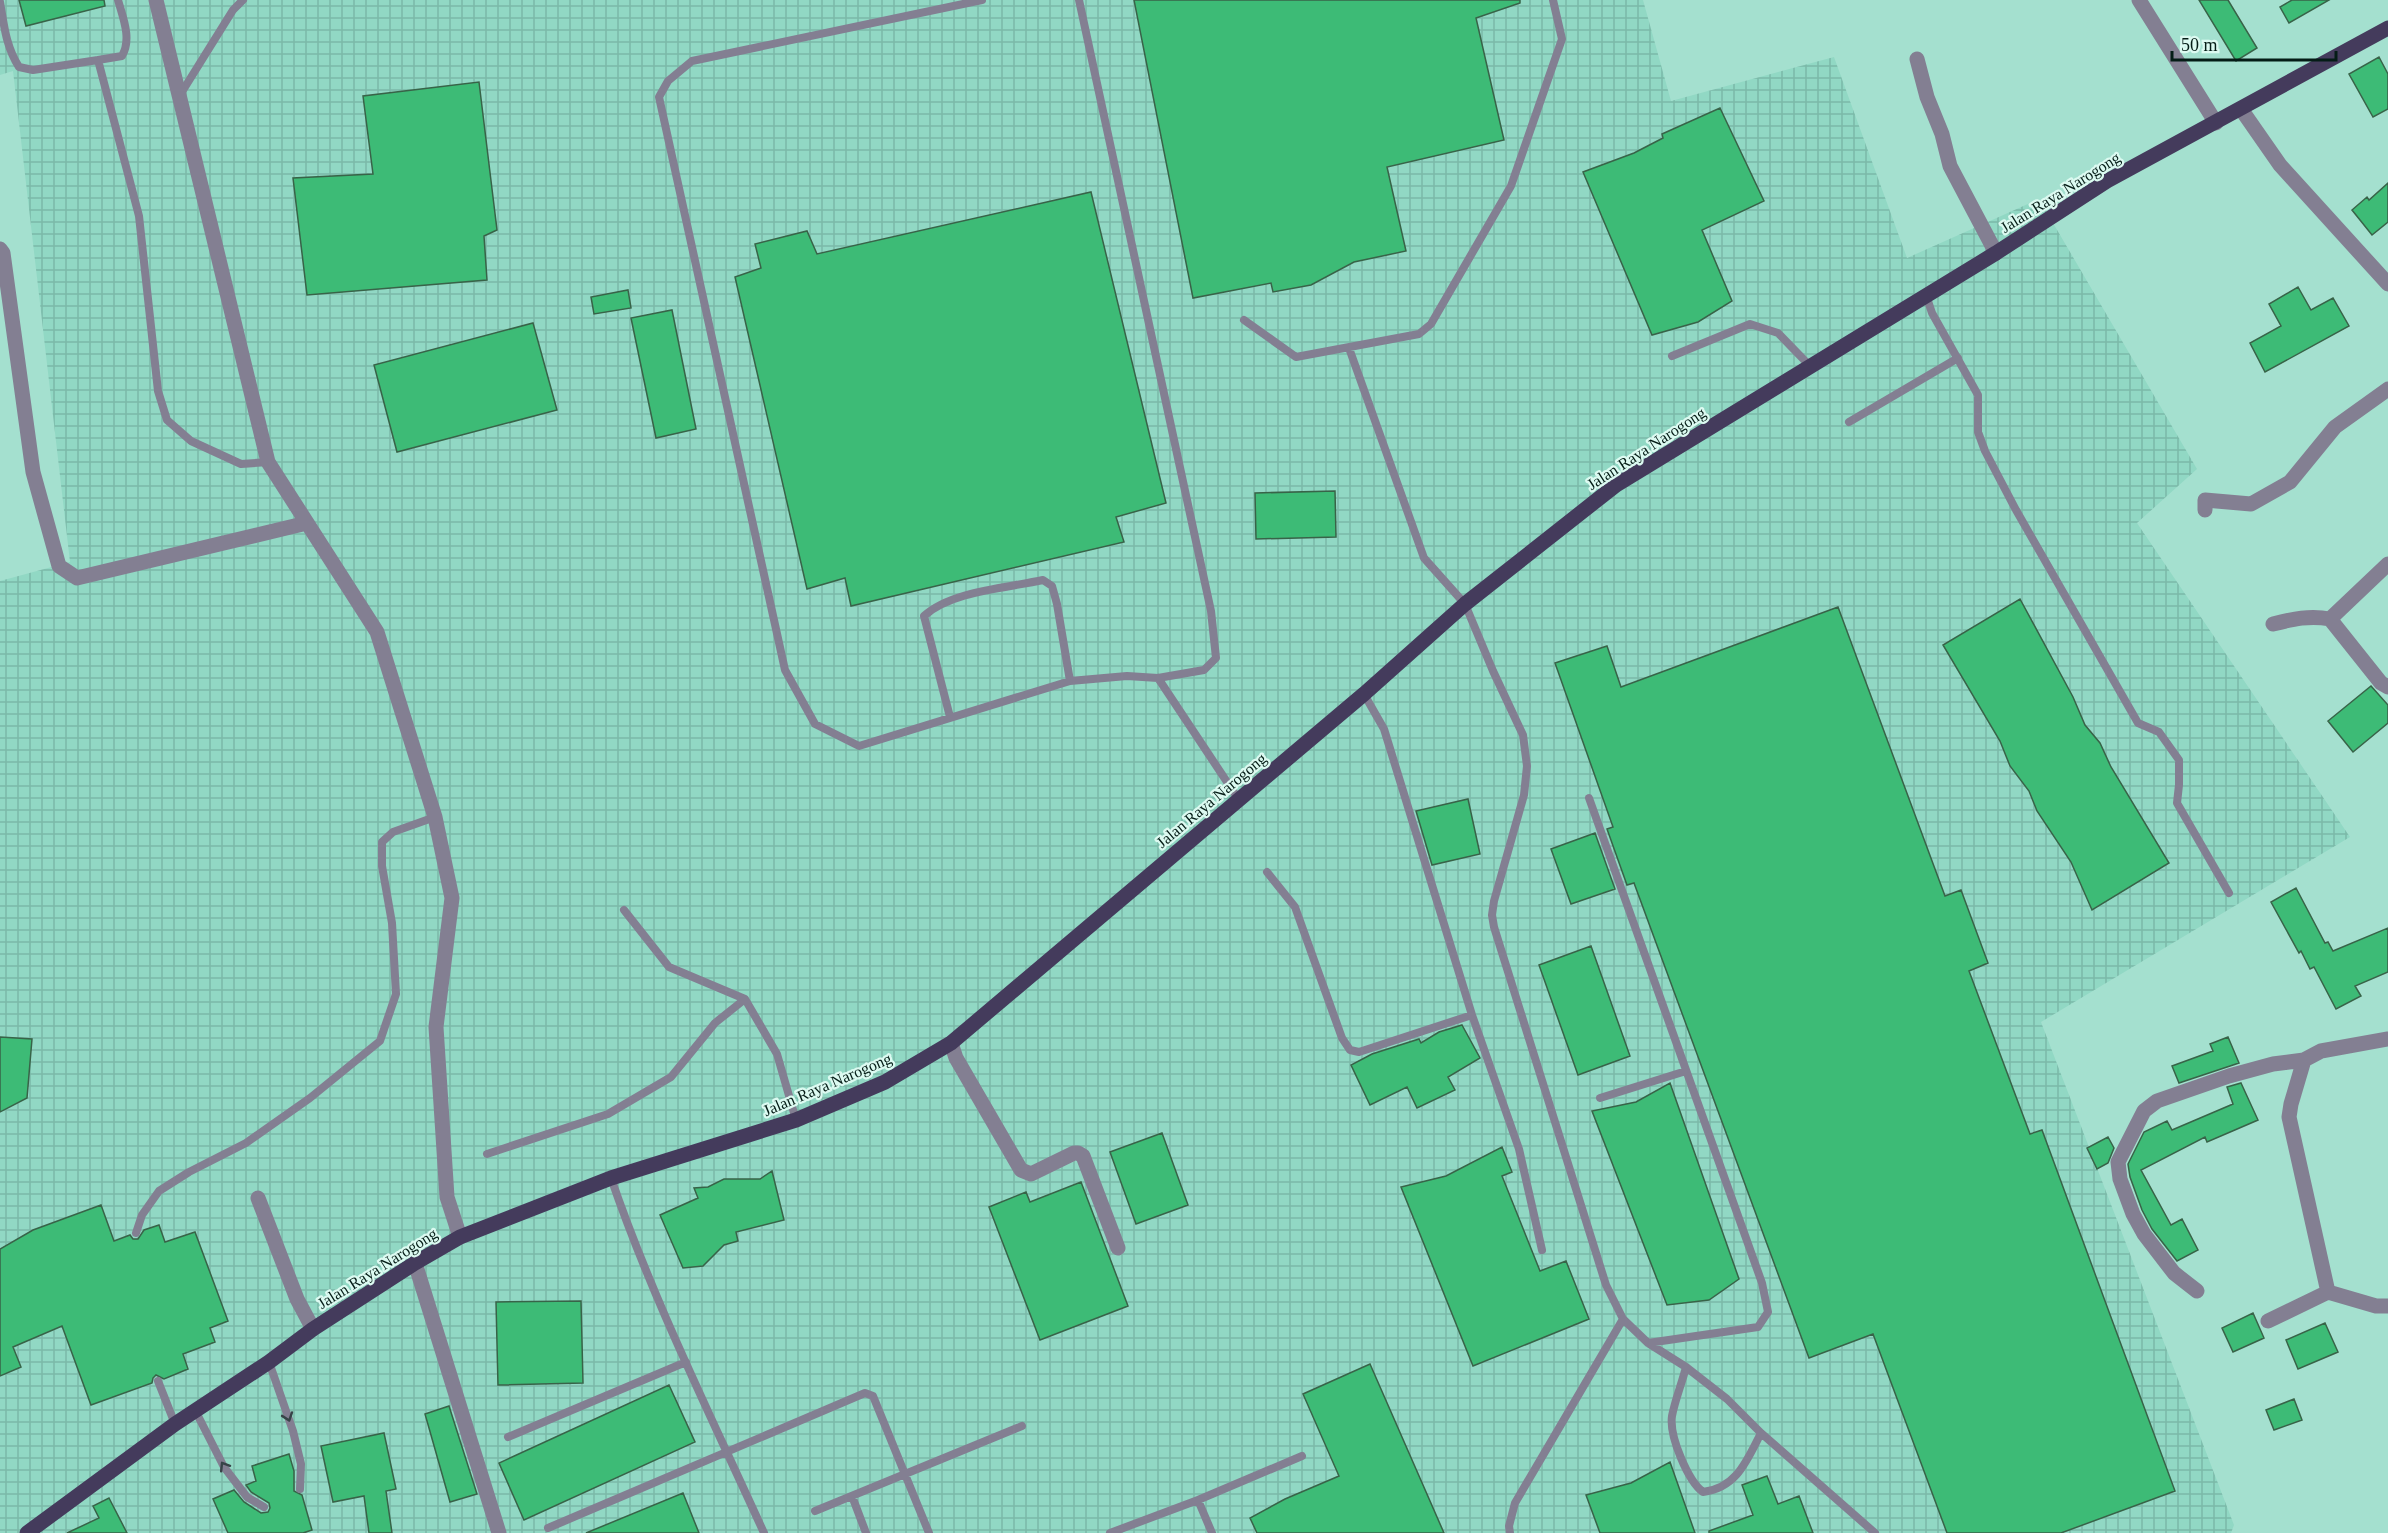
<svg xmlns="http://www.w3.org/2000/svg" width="2388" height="1533" viewBox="0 0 2388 1533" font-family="'Times New Roman',serif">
	<defs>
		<pattern id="industrial-grid" width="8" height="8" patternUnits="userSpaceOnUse" patternTransform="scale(1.5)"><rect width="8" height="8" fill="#91d8c4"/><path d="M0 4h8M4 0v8" fill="none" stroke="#7bb9a8"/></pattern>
	</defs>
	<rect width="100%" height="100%" fill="#a4e0cf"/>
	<path fill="url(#industrial-grid)" d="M 0,0 L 1643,0 L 1671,101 L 1834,57 L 1907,258 L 2039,199 L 2197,469 L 2137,523 L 2350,837 L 2041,1022 L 2234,1525 L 2231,1533 L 0,1533 L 0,581 L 70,562 L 13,71 L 0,75 Z"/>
	<path fill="#3dbb76" stroke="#386348" stroke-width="1.5" d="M 19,0 L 104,0 L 105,6 L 26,26 Z
		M 1134,0 L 1520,0 L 1520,3 L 1476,18 L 1504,140 L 1387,167 L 1406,251 L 1354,262 L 1311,285 L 1273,292 L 1271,283 L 1193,298 Z
		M 2199,0 L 2228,0 L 2257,48 L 2236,61 Z
		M 2292,0 L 2329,0 L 2289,23 L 2280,7 Z
		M 2379,57 L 2388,74 L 2388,109 L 2373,117 L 2349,74 Z
		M 479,82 L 497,230 L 484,236 L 487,280 L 307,295 L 293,178 L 373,174 L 363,96 Z
		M 1720,108 L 1764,201 L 1702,230 L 1732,301 L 1698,322 L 1652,335 L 1583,172 L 1634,153 L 1663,138 L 1662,134 Z
		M 2388,183 L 2388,222 L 2372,235 L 2352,210 L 2367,197 L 2369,200 Z
		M 1091,192 L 1166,503 L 1116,517 L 1124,542 L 851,606 L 845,578 L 807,589 L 735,277 L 761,268 L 755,244 L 807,231 L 817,254 Z
		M 2298,287 L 2311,310 L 2333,298 L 2349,326 L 2265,372 L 2250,343 L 2281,326 L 2269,304 Z
		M 628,290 L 631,308 L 594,314 L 591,297 Z
		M 672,310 L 696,429 L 656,438 L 631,318 Z
		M 533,323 L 557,410 L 397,452 L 374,365 Z
		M 1335,491 L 1336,537 L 1256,539 L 1255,493 Z
		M 2020,599 L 2073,697 L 2085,725 L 2100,743 L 2111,767 L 2169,863 L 2092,910 L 2071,862 L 2037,811 L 2029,791 L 2010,766 L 2000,741 L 1943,645 Z
		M 1838,607 L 1945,896 L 1961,890 L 1988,963 L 1969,971 L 2030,1134 L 2042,1130 L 2175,1491 L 2061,1533 L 1947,1533 L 1873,1334 L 1809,1358 L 1634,883 L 1627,885 L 1607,829 L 1613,827 L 1555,663 L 1607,646 L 1621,687 Z
		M 2371,686 L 2388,705 L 2388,723 L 2353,752 L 2328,721 Z
		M 1468,799 L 1480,854 L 1432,865 L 1416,811 Z
		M 1595,833 L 1615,889 L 1571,904 L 1551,849 Z
		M 2296,888 L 2325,943 L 2328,942 L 2333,951 L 2388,928 L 2388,972 L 2355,986 L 2361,996 L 2336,1009 L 2314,967 L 2310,969 L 2301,951 L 2299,953 L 2271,902 Z
		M 1591,946 L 1630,1056 L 1578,1075 L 1539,965 Z
		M 1462,1025 L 1480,1058 L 1448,1077 L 1455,1090 L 1417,1108 L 1407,1087 L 1370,1105 L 1351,1065 L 1372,1054 L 1419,1039 L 1421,1043 L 1439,1032 Z
		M 0,1037 L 32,1039 L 27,1098 L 0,1112 Z
		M 2228,1037 L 2239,1063 L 2179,1083 L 2172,1066 L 2213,1051 L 2210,1044 Z
		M 1670,1083 L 1739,1279 L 1709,1300 L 1667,1305 L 1592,1111 L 1636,1102 Z
		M 2241,1083 L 2258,1120 L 2207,1142 L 2205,1137 L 2141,1170 L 2171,1225 L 2182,1219 L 2198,1250 L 2177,1261 L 2152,1229 L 2142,1210 L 2130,1177 L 2128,1164 L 2144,1132 L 2167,1121 L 2172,1130 L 2233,1104 L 2227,1087 Z
		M 1162,1133 L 1188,1205 L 1136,1224 L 1110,1152 Z
		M 2108,1137 L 2114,1148 L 2108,1163 L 2097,1169 L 2087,1148 Z
		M 1502,1147 L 1512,1172 L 1502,1176 L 1540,1271 L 1566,1261 L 1589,1319 L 1473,1366 L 1401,1187 L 1446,1176 Z
		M 772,1171 L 784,1220 L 736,1232 L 738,1241 L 724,1245 L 703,1266 L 683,1268 L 660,1215 L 698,1198 L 694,1188 L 708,1187 L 724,1179 L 760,1179 Z
		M 1081,1182 L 1128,1306 L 1040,1340 L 989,1207 L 1026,1192 L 1030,1202 Z
		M 101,1205 L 114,1241 L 130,1235 L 133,1239 L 138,1239 L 144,1230 L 159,1225 L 165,1242 L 195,1232 L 228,1321 L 210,1328 L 215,1342 L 183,1354 L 188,1369 L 164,1379 L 156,1375 L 153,1378 L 152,1383 L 91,1405 L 62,1326 L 13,1347 L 21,1367 L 0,1376 L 0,1249 L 33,1230 Z
		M 581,1301 L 583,1383 L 498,1385 L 496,1302 Z
		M 2253,1313 L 2264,1338 L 2233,1352 L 2222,1328 Z
		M 2325,1323 L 2338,1352 L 2298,1369 L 2286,1340 Z
		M 1370,1364 L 1444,1533 L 1257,1533 L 1250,1518 L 1285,1499 L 1339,1476 L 1303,1394 Z
		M 669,1385 L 695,1442 L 524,1520 L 499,1463 Z
		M 2294,1399 L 2302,1420 L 2274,1430 L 2266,1410 Z
		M 449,1406 L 477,1494 L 450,1502 L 425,1414 Z
		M 384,1433 L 396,1489 L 386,1491 L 392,1533 L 369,1533 L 364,1496 L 333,1502 L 321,1446 Z
		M 289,1454 L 294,1471 L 294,1491 L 302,1495 L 312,1530 L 303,1533 L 228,1533 L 213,1499 L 234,1490 L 244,1502 L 261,1513 L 268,1512 L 270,1508 L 269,1503 L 251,1492 L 246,1485 L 256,1481 L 252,1466 Z
		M 1670,1462 L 1695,1533 L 1600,1533 L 1586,1495 L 1631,1483 Z
		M 1767,1476 L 1778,1504 L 1799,1496 L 1813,1533 L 1709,1533 L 1709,1531 L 1753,1515 L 1742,1485 Z
		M 683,1493 L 699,1533 L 586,1533 Z
		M 109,1498 L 127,1533 L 67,1533 L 99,1518 L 93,1506 Z"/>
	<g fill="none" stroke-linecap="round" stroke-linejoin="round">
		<path stroke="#837f92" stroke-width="8" d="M 982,0 L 692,61 L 668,81 L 659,97 L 785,670 L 815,724 L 859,746 L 1070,681 L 1127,676 L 1158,678 L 1204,670 L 1216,658 L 1211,611 L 1079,0
			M 0,2 C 4,25 6,47 19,67 L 33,70 L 98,60 L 139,216 L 158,391 L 167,420 L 191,441 L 241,464 L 268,462
			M 98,60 L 122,56 C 132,39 123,18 118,0
			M 180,95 L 233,10 L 243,0
			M 1926,295 L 1932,313 L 1978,395 L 1978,432 L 1985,451 L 2016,510 L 2138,723 L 2159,732 L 2179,760 L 2179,785 L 2177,803 L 2229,893
			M 1244,320 L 1296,357 L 1419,334 L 1431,324 L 1511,186 L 1562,39 L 1553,0
			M 1349,348 L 1424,558 L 1465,604 L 1493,671 L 1523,735 L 1527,766 L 1524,795 L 1494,901 L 1492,915 L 1494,927 L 1606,1285 L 1623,1319 L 1515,1503 L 1509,1526 L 1510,1533
			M 1672,356 L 1750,324 L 1778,333 L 1810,366
			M 1849,422 L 1958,358
			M 1158,678 L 1239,800
			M 1364,694 L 1384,729 L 1472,1015 L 1519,1149 L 1542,1250
			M 950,717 L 924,616 C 951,591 1007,588 1043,580 L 1052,586 L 1057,604 L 1070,681
			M 1589,798 L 1762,1283 L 1768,1312 L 1758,1327 L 1648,1343
			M 1267,872 L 1295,907 L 1342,1038 L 1350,1050 L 1359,1052 L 1472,1015
			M 624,910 L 669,967 L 745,999 L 777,1054 L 796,1120
			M 1600,1098 L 1686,1071
			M 487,1154 L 608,1114 L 671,1077 L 715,1023 L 745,999
			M 611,1178 C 653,1300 711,1416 764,1533
			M 136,1233 L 142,1215 L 159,1191 L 189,1172 L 246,1143 L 310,1098 L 380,1041 L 396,994 L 392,923 L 382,866 L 382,842 L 393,832 L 435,817
			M 1623,1319 L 1648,1343 L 1686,1367 L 1727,1399 L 1761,1433 L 1875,1533
			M 269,1362 L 293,1431 L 301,1464 L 300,1489
			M 1686,1367 C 1682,1383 1675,1400 1672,1416 C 1669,1436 1688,1481 1703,1492 C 1737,1488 1747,1460 1761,1433
			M 158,1381 L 175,1424
			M 195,1410 L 224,1467 L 247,1497 L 264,1507
			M 508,1437 L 686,1362
			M 852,1496 L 866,1533
			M 1198,1500 L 1212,1533
			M 815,1511 L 1022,1426
			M 548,1528 L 865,1393 L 873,1396 L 929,1533
			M 1110,1533 L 1198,1500 L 1302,1456"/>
		<path stroke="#837f92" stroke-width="15" d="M 156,0 L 268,462 L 377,632 L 435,817 L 452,898 L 436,1027 L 447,1197 L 460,1237
			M 2139,0 L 2216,123
			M 1917,59 L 1927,97 L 1942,134 L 1950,166 L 1996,253
			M 2241,109 L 2280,165 L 2388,284
			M 0,249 L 3,253 L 33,472 L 59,566 L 77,578 L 307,523
			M 2205,510 L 2205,500 L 2251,504 L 2290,482 L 2335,427 L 2388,389
			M 2330,619 L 2388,564
			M 2273,624 C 2293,619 2310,615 2330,619 L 2381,683 L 2388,687
			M 951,1043 L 956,1058 L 1021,1170 L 1031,1174 L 1074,1153 L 1078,1153 L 1083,1156 L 1118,1248
			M 2304,1060 L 2291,1104 L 2289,1117 L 2328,1292 L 2376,1306 L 2388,1306
			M 258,1198 L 297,1299 L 313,1329
			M 415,1263 L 499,1533
			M 2197,1291 L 2174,1273 L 2144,1234 L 2133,1214 L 2120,1179 L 2118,1162 L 2144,1111 L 2157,1101 L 2229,1076 L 2273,1064 L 2304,1060 L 2321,1051 L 2388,1039
			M 2268,1321 L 2328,1292"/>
		<path stroke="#443b5c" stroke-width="15" d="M 27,1533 L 175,1424 L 269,1362 L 313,1329 L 415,1263 L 460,1237 L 611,1178 L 796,1120 L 885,1082 L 951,1043 L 1364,694 L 1465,604 L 1616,485 L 1996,253 L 2107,181 L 2388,28"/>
	</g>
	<defs><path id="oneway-chevron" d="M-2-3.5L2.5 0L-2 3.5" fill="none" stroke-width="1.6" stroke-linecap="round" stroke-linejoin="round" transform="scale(1.5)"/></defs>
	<g stroke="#374448">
		<use href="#oneway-chevron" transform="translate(288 1417) rotate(71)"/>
		<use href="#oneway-chevron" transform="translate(224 1466) rotate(-122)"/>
	</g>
	<g text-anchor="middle" stroke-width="4.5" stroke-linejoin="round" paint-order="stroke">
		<g font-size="16" fill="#041c16" stroke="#dcfaf1">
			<text transform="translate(2060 192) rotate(-32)" y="6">Jalan Raya Narogong</text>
			<text transform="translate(1646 448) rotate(-33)" y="6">Jalan Raya Narogong</text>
			<text transform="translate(1211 800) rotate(-40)" y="6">Jalan Raya Narogong</text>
			<text transform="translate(827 1084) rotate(-23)" y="6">Jalan Raya Narogong</text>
			<text transform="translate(377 1268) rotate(-32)" y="6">Jalan Raya Narogong</text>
		</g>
	</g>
	<path d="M2172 51v9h164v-9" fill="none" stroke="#041c16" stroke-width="3"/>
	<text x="2181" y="51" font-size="18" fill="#041c16" stroke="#dcfaf1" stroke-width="4.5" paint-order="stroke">50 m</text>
</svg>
